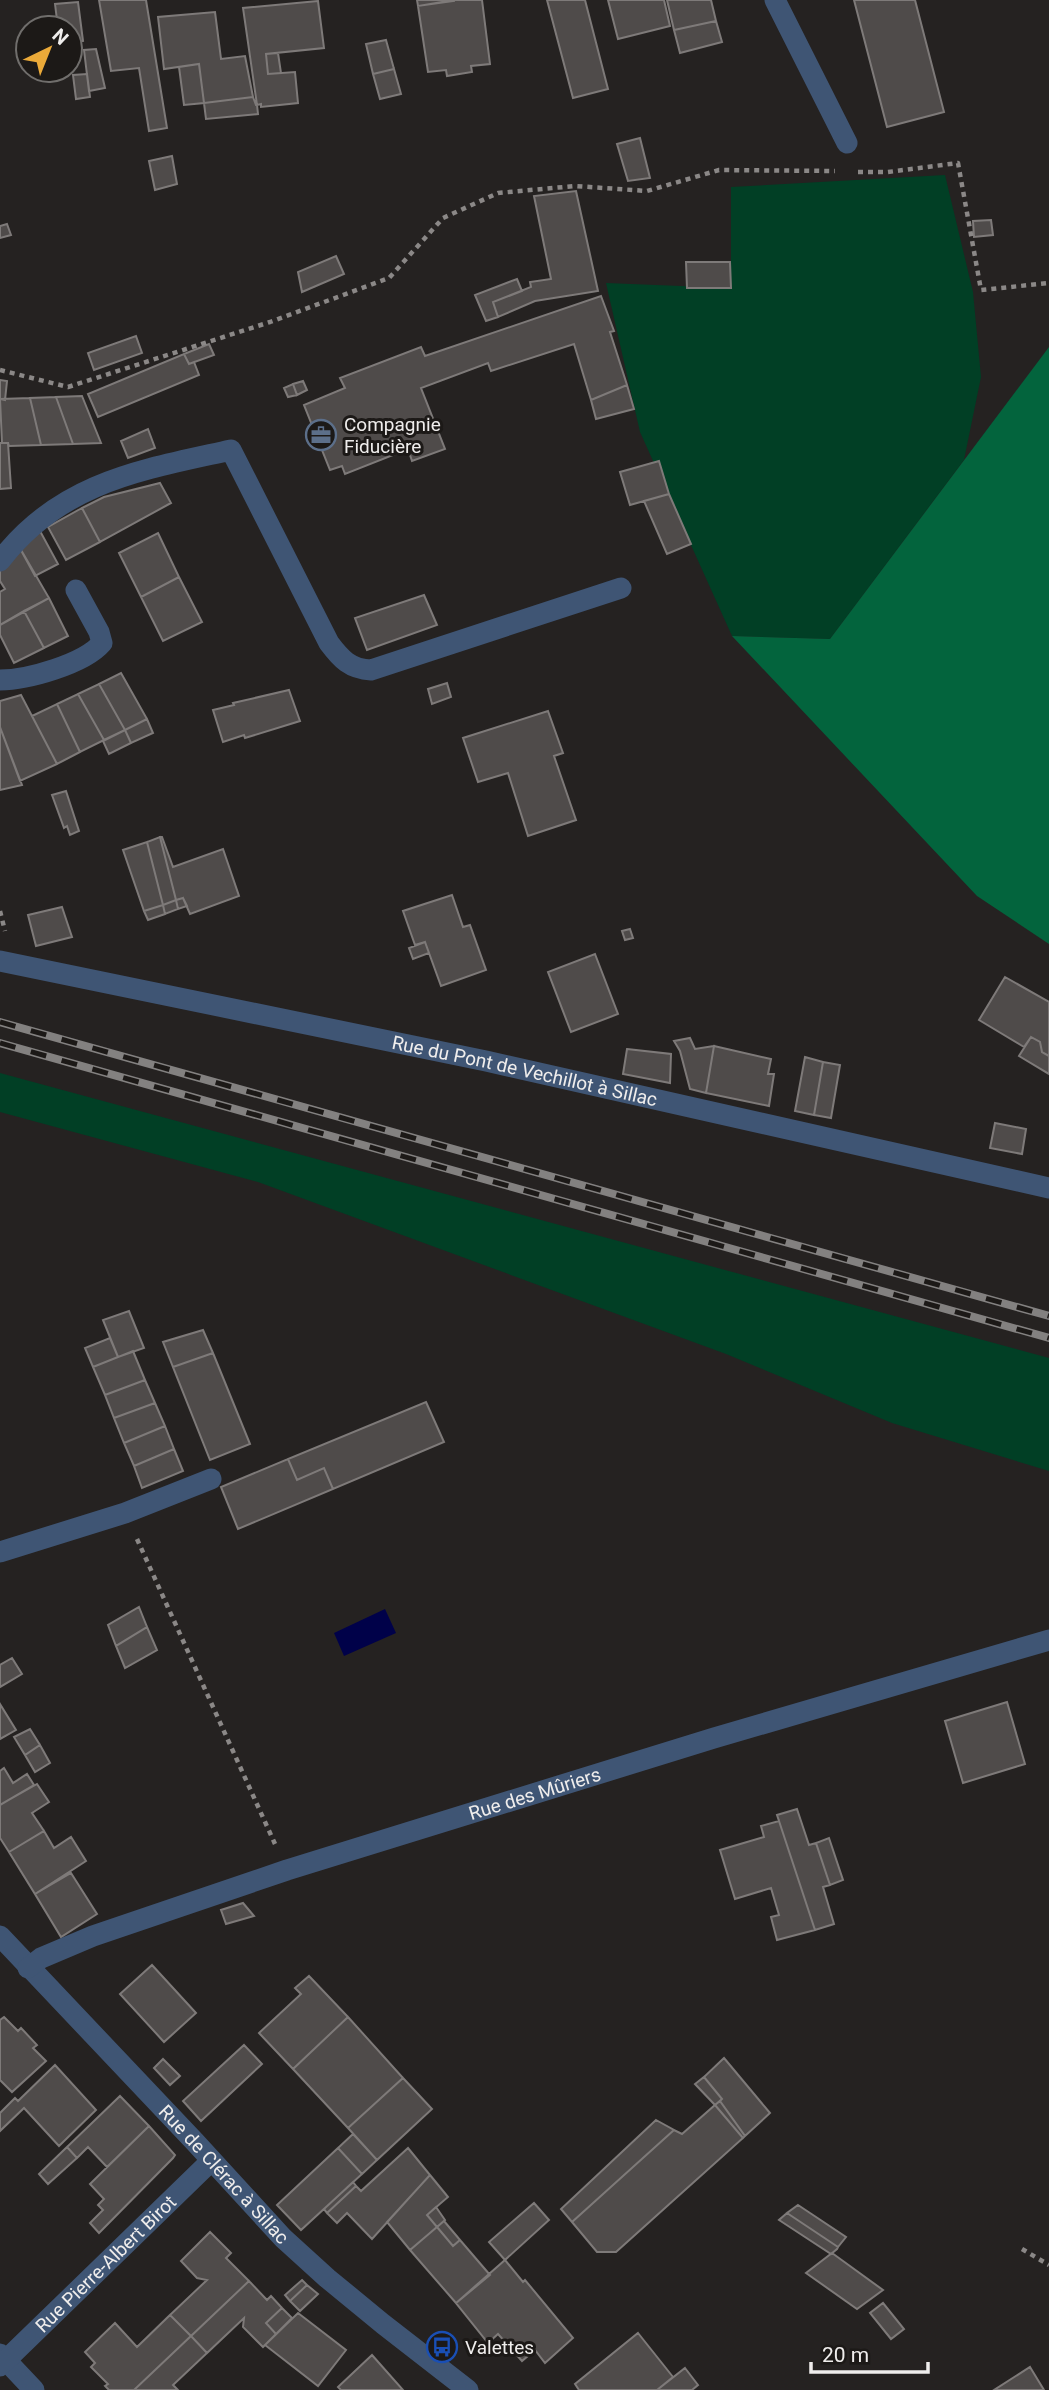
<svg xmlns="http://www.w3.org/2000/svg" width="1049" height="2390" viewBox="0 0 1049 2390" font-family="Roboto,sans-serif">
	<rect width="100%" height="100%" fill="#252221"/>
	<path fill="#013f25" d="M 945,175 L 973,292 L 981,377 L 964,460 L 830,639 L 732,636 L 640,432 L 606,283 L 731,288 L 731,187 Z
		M 0,1073 L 1049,1358 L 1049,1471 L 892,1423 L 726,1354 L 258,1182 L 0,1112 Z"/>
	<path fill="#03643d" d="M 1049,347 L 1049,944 L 977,896 L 732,636 L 830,639 Z"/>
	<path fill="#000149" d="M 385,1609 L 396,1633 L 344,1656 L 334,1633 Z"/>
	<path fill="#4f4b4a" stroke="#7e7a79" stroke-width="2" d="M 99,0 L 146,0 L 167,128 L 149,131 L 139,68 L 111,71 Z
		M 417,0 L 454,0 L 454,1 L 418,6 Z
		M 454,0 L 482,0 L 490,64 L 471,66 L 472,72 L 447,76 L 446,70 L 428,72 L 418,6 Z
		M 547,0 L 585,0 L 608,89 L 573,98 Z
		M 608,0 L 664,0 L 670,26 L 618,39 Z
		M 667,0 L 711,0 L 716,21 L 674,30 Z
		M 854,0 L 915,0 L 944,112 L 887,127 Z
		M 318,1 L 324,48 L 266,54 L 268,74 L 295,72 L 298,103 L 261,107 L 261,104 L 257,105 L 243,8 Z
		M 78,2 L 83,41 L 70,43 L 70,28 L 58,28 L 55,4 Z
		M 215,12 L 221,59 L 245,56 L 253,97 L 204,103 L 199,64 L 164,69 L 158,17 Z
		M 716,21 L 722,42 L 680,53 L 674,30 Z
		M 386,40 L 394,69 L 373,74 L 366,44 Z
		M 96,49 L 105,88 L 89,91 L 84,50 Z
		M 278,53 L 281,73 L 268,74 L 266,54 Z
		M 199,64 L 204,103 L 184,105 L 179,67 Z
		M 394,69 L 401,94 L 380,99 L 373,74 Z
		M 87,74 L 90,97 L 76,99 L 73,75 Z
		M 253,97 L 256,105 L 257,105 L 258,114 L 206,119 L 204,103 Z
		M 640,138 L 650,178 L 628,181 L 617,144 Z
		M 172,156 L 177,184 L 155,190 L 149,161 Z
		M 576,191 L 598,291 L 535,301 L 498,317 L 493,302 L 531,287 L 530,282 L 551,279 L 534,196 Z
		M 991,220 L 993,235 L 974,237 L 973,221 Z
		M 7,224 L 11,235 L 0,238 L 0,226 Z
		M 336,256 L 344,274 L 302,292 L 298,272 Z
		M 686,262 L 730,262 L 731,288 L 687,288 Z
		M 517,279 L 522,291 L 493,302 L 498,317 L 486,321 L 475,295 Z
		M 601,296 L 614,331 L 610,332 L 627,385 L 591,400 L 574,344 L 491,371 L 488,363 L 421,388 L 445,449 L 412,461 L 408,449 L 345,474 L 342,466 L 330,470 L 304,405 L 345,388 L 340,378 L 421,347 L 425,356 Z
		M 136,336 L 142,353 L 94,370 L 88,353 Z
		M 209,344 L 214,355 L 189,364 L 184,354 Z
		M 184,354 L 189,364 L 194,362 L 199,375 L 98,417 L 88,394 Z
		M 0,380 L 7,381 L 5,400 L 0,399 Z
		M 303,381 L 307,390 L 297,395 L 293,384 Z
		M 293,384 L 297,395 L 288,397 L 284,388 Z
		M 627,385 L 634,409 L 596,419 L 591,400 Z
		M 82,396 L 101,443 L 73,444 L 56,397 Z
		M 56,397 L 73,444 L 41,445 L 30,398 Z
		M 30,398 L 41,445 L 9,446 L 8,443 L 2,443 L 0,399 Z
		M 148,429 L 155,448 L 128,458 L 121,441 Z
		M 0,443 L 8,443 L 11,488 L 0,489 Z
		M 659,461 L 669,494 L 630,505 L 620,472 Z
		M 160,483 L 171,503 L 100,542 L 82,508 L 104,497 Z
		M 669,494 L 691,544 L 667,554 L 644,501 Z
		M 82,508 L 100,542 L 66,560 L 48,527 Z
		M 40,531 L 58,564 L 35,576 L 17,543 Z
		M 158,533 L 179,577 L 141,597 L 119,553 Z
		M 17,543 L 49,598 L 0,625 L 0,592 L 5,589 L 0,581 L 0,567 Z
		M 179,577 L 202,622 L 163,641 L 141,597 Z
		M 424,595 L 437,625 L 367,650 L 355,618 Z
		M 49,598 L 68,636 L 44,648 L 24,611 Z
		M 24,611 L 44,648 L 14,663 L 0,635 L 0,625 Z
		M 121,673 L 147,719 L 125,730 L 99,684 Z
		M 447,683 L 451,697 L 432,704 L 428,689 Z
		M 99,684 L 125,730 L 104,740 L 78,694 Z
		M 289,690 L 300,721 L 245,738 L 244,735 L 223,742 L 213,710 L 234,705 L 233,703 Z
		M 78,694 L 104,740 L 80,752 L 57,704 Z
		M 21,695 L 57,764 L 20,781 L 0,727 L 0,701 Z
		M 57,704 L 80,752 L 57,764 L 32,716 Z
		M 548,711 L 563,753 L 554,756 L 576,820 L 528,836 L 508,773 L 478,782 L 463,738 Z
		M 147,719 L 153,733 L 131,743 L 125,730 Z
		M 0,727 L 22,785 L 0,790 Z
		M 125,730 L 131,743 L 109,754 L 103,741 Z
		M 66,791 L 79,831 L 70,835 L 67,826 L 64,828 L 52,795 Z
		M 160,837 L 162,837 L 173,867 L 223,849 L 239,896 L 190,914 L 183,898 L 176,900 Z
		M 160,837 L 176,900 L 163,905 L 147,842 Z
		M 147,842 L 163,905 L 144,911 L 123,850 Z
		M 452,895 L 463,927 L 470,925 L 486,970 L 441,986 L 425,942 L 415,945 L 403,911 Z
		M 183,898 L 187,906 L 178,909 L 176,900 Z
		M 176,900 L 178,909 L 165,914 L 163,905 Z
		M 163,905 L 165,914 L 148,920 L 144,911 Z
		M 62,907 L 72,937 L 36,946 L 28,915 Z
		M 630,929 L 633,938 L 625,940 L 622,931 Z
		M 425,942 L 429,953 L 413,959 L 409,948 Z
		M 595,954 L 618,1014 L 571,1032 L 548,972 Z
		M 1005,977 L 1049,1002 L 1049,1056 L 1042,1052 L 1040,1042 L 1031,1037 L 1024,1047 L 979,1020 Z
		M 1031,1037 L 1040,1042 L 1042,1052 L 1049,1056 L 1049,1074 L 1019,1056 Z
		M 690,1038 L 695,1049 L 714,1046 L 706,1093 L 690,1089 L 680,1051 L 674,1041 Z
		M 714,1046 L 771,1059 L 768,1074 L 774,1074 L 769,1106 L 706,1093 Z
		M 627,1049 L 671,1054 L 670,1083 L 623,1074 Z
		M 805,1057 L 823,1062 L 814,1115 L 795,1111 Z
		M 823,1062 L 840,1065 L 831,1118 L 814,1115 Z
		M 995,1123 L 1026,1129 L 1022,1154 L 990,1148 Z
		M 129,1311 L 144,1348 L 118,1357 L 103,1320 Z
		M 203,1330 L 213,1353 L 173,1367 L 163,1342 Z
		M 110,1338 L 118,1357 L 93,1367 L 85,1348 Z
		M 133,1351 L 145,1380 L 105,1395 L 93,1367 Z
		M 213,1353 L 250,1444 L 210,1460 L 173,1367 Z
		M 145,1380 L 155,1403 L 114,1418 L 105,1395 Z
		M 426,1402 L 444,1442 L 333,1489 L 324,1468 L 297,1480 L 288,1459 Z
		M 155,1403 L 165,1426 L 124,1443 L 114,1418 Z
		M 165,1426 L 174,1449 L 134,1466 L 124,1443 Z
		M 174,1449 L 183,1471 L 142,1488 L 134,1466 Z
		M 288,1459 L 297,1480 L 324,1468 L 333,1489 L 238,1529 L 221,1487 Z
		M 139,1607 L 147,1627 L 116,1646 L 108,1625 Z
		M 147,1627 L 157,1650 L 125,1668 L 116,1646 Z
		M 12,1658 L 22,1674 L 0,1687 L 0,1665 Z
		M 1007,1702 L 1025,1764 L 963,1783 L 945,1721 Z
		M 0,1704 L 16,1730 L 0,1739 Z
		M 30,1729 L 40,1745 L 25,1755 L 14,1737 Z
		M 40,1745 L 50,1763 L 35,1772 L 25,1755 Z
		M 4,1768 L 13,1783 L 27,1774 L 34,1785 L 0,1805 L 0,1771 Z
		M 37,1784 L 49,1802 L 32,1813 L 44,1831 L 9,1852 L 0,1838 L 0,1805 Z
		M 797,1809 L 809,1845 L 816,1843 L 830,1885 L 823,1887 L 834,1924 L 815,1930 L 777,1815 Z
		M 779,1821 L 815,1930 L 777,1940 L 771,1917 L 779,1915 L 771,1888 L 735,1899 L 720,1850 L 764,1837 L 761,1826 Z
		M 44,1831 L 54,1848 L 71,1837 L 86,1861 L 35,1894 L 9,1852 Z
		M 829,1838 L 843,1880 L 830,1885 L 816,1843 Z
		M 71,1873 L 97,1914 L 61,1937 L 35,1894 Z
		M 243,1903 L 254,1916 L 226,1924 L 221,1910 Z
		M 152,1965 L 196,2013 L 164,2042 L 120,1994 Z
		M 309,1976 L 348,2017 L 293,2069 L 259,2033 L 301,1994 L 295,1988 Z
		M 4,2017 L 18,2031 L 21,2028 L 37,2045 L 33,2048 L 46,2061 L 12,2092 L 0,2080 L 0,2020 Z
		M 348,2017 L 403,2078 L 348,2128 L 293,2069 Z
		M 244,2045 L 262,2064 L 201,2121 L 183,2101 Z
		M 724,2058 L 770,2113 L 745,2136 L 720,2101 L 722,2099 L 704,2077 Z
		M 163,2059 L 180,2076 L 170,2085 L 154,2068 Z
		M 55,2065 L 96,2110 L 59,2146 L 24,2108 L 0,2131 L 0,2113 L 15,2098 L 18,2101 Z
		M 704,2077 L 722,2099 L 715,2105 L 695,2084 Z
		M 403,2078 L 432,2109 L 377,2160 L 348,2128 Z
		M 120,2096 L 149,2126 L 107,2167 L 88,2147 L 77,2158 L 67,2147 Z
		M 720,2101 L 745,2136 L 743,2138 L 715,2105 Z
		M 715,2105 L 743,2138 L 616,2252 L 597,2252 L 572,2222 L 674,2130 L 682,2134 Z
		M 656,2120 L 674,2130 L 572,2222 L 561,2209 Z
		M 149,2126 L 175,2155 L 173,2158 L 99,2233 L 90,2223 L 103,2210 L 98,2205 L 104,2199 L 90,2184 Z
		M 353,2134 L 377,2160 L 362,2174 L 338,2148 Z
		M 67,2147 L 77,2158 L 48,2184 L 39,2174 Z
		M 338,2148 L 362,2174 L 301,2230 L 277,2205 Z
		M 408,2148 L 430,2175 L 372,2239 L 347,2213 L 337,2223 L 327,2213 L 356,2186 L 361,2191 Z
		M 430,2175 L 448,2197 L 427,2215 L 437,2227 L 410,2250 L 387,2222 Z
		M 353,2182 L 356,2186 L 327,2213 L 324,2209 Z
		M 534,2203 L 549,2220 L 505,2260 L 489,2242 Z
		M 798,2205 L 846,2237 L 838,2247 L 787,2213 Z
		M 436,2207 L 445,2220 L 437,2227 L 427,2215 Z
		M 787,2213 L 838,2247 L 837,2249 L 831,2254 L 779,2220 Z
		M 444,2221 L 460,2240 L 453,2246 L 437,2227 Z
		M 437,2227 L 453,2246 L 460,2240 L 490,2275 L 456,2303 L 410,2250 Z
		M 210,2232 L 231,2253 L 226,2258 L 249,2281 L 191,2336 L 170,2315 L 207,2280 L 197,2278 L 181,2261 Z
		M 832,2253 L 883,2290 L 857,2309 L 806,2273 Z
		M 505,2260 L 523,2282 L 525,2280 L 573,2338 L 545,2363 L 535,2350 L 522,2361 L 498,2334 L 488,2343 L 456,2303 Z
		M 302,2280 L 307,2285 L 290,2301 L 285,2295 Z
		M 249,2281 L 267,2300 L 271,2296 L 282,2308 L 266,2323 L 276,2334 L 263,2347 L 243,2327 L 244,2318 L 207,2353 L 191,2336 Z
		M 307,2285 L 318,2294 L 300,2311 L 290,2301 Z
		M 883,2303 L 904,2329 L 891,2339 L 870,2313 Z
		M 282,2308 L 292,2318 L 276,2334 L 266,2323 Z
		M 298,2313 L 346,2350 L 318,2386 L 265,2345 Z
		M 170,2315 L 191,2336 L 134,2390 L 109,2390 L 105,2386 L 108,2384 L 91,2367 L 95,2363 L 85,2352 L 115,2323 L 137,2347 Z
		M 638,2333 L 673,2377 L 657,2390 L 579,2390 L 575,2384 Z
		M 191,2336 L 207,2353 L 173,2385 L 178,2390 L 134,2390 Z
		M 372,2355 L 403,2390 L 341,2390 L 338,2387 Z
		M 1030,2367 L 1044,2390 L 994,2390 Z
		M 685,2368 L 698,2385 L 692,2390 L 657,2390 Z"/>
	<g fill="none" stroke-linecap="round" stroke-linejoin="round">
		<path stroke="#8b8887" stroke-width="4.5" stroke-dasharray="5 5" stroke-linecap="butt" d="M 858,172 L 888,172 L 958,163 L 981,290 L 1049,283
			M 0,370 L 68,387 L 270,322 L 389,278 L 443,218 L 498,193 L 575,186 L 647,191 L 719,170 L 835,171
			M 0,911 L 5,931
			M 137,1539 L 275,1844
			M 1022,2249 L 1049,2265"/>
		<g stroke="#3f5574" stroke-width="21">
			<path d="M 775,0 L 847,143"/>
			<path d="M 0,561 C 60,482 141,470 231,450 L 329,643 C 341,659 350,669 371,670 L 621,588"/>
			<path d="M 0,680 C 27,680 84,664 102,643 L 99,632 L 76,590"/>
			<path id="s1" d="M 0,961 L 486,1061 L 1049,1188"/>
			<path d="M 0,1552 L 125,1513 L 211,1479"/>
			<path id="s2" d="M 0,1936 L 195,2142 L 283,2238 L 327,2278 L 383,2324 L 468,2390"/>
			<path id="s3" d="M 28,1968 L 41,1958 L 93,1936 L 287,1870 L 714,1738 L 1049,1640"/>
			<path d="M 0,2354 L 34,2390"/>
			<path id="s4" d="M 0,2366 L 211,2161"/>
		</g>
		<g stroke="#838180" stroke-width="8">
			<path id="rail" d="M 0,1022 L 1049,1316
				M 0,1043 L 1049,1338"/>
		</g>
		<use href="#rail" stroke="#1c1917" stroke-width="5" stroke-dasharray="16" stroke-linecap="butt"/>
	</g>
	<defs>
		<g id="office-ring" transform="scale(1.575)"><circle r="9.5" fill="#1c1917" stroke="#5c6f8a" stroke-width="1.5"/><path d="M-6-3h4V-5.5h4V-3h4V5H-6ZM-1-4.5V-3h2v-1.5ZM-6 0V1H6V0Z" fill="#5c6f8a"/></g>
		<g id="bus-ring" transform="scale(1.575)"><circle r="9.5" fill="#1c1917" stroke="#1a4fb4" stroke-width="1.5"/><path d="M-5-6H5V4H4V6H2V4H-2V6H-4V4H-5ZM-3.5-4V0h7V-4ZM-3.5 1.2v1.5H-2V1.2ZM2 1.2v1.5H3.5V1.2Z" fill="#1a4fb4"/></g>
	</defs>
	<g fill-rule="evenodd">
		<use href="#office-ring" x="321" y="435"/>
		<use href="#bus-ring" x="442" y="2347"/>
	</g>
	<g text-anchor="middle" stroke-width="6" stroke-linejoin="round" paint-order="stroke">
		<g font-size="19" fill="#efedec" stroke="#1c1917" text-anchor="start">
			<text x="344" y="431">Compagnie<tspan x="344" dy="22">Fiducière</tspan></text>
			<text x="465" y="2354">Valettes</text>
		</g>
		<g font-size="19" fill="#efedec" stroke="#1c1917">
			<text dy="7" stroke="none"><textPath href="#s1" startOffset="536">Rue du Pont de Vechillot à Sillac</textPath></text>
			<text dy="7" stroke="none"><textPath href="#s3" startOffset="537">Rue des Mûriers</textPath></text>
			<text dy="7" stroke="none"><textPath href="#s2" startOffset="327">Rue de Clérac à Sillac</textPath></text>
			<text dy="7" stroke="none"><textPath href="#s4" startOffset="147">Rue Pierre-Albert Birot</textPath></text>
		</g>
	</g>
	<g transform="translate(49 49) rotate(43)"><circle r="33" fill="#1c1917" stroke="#706e6c" stroke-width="2"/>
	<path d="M0-5L12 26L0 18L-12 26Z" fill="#ebaa39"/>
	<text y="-10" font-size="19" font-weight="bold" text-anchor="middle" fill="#efedec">N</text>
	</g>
	<path d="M811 2362v10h117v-10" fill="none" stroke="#efedec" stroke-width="3.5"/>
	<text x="822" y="2362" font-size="21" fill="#efedec" stroke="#1c1917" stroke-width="5" paint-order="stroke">20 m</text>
</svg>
